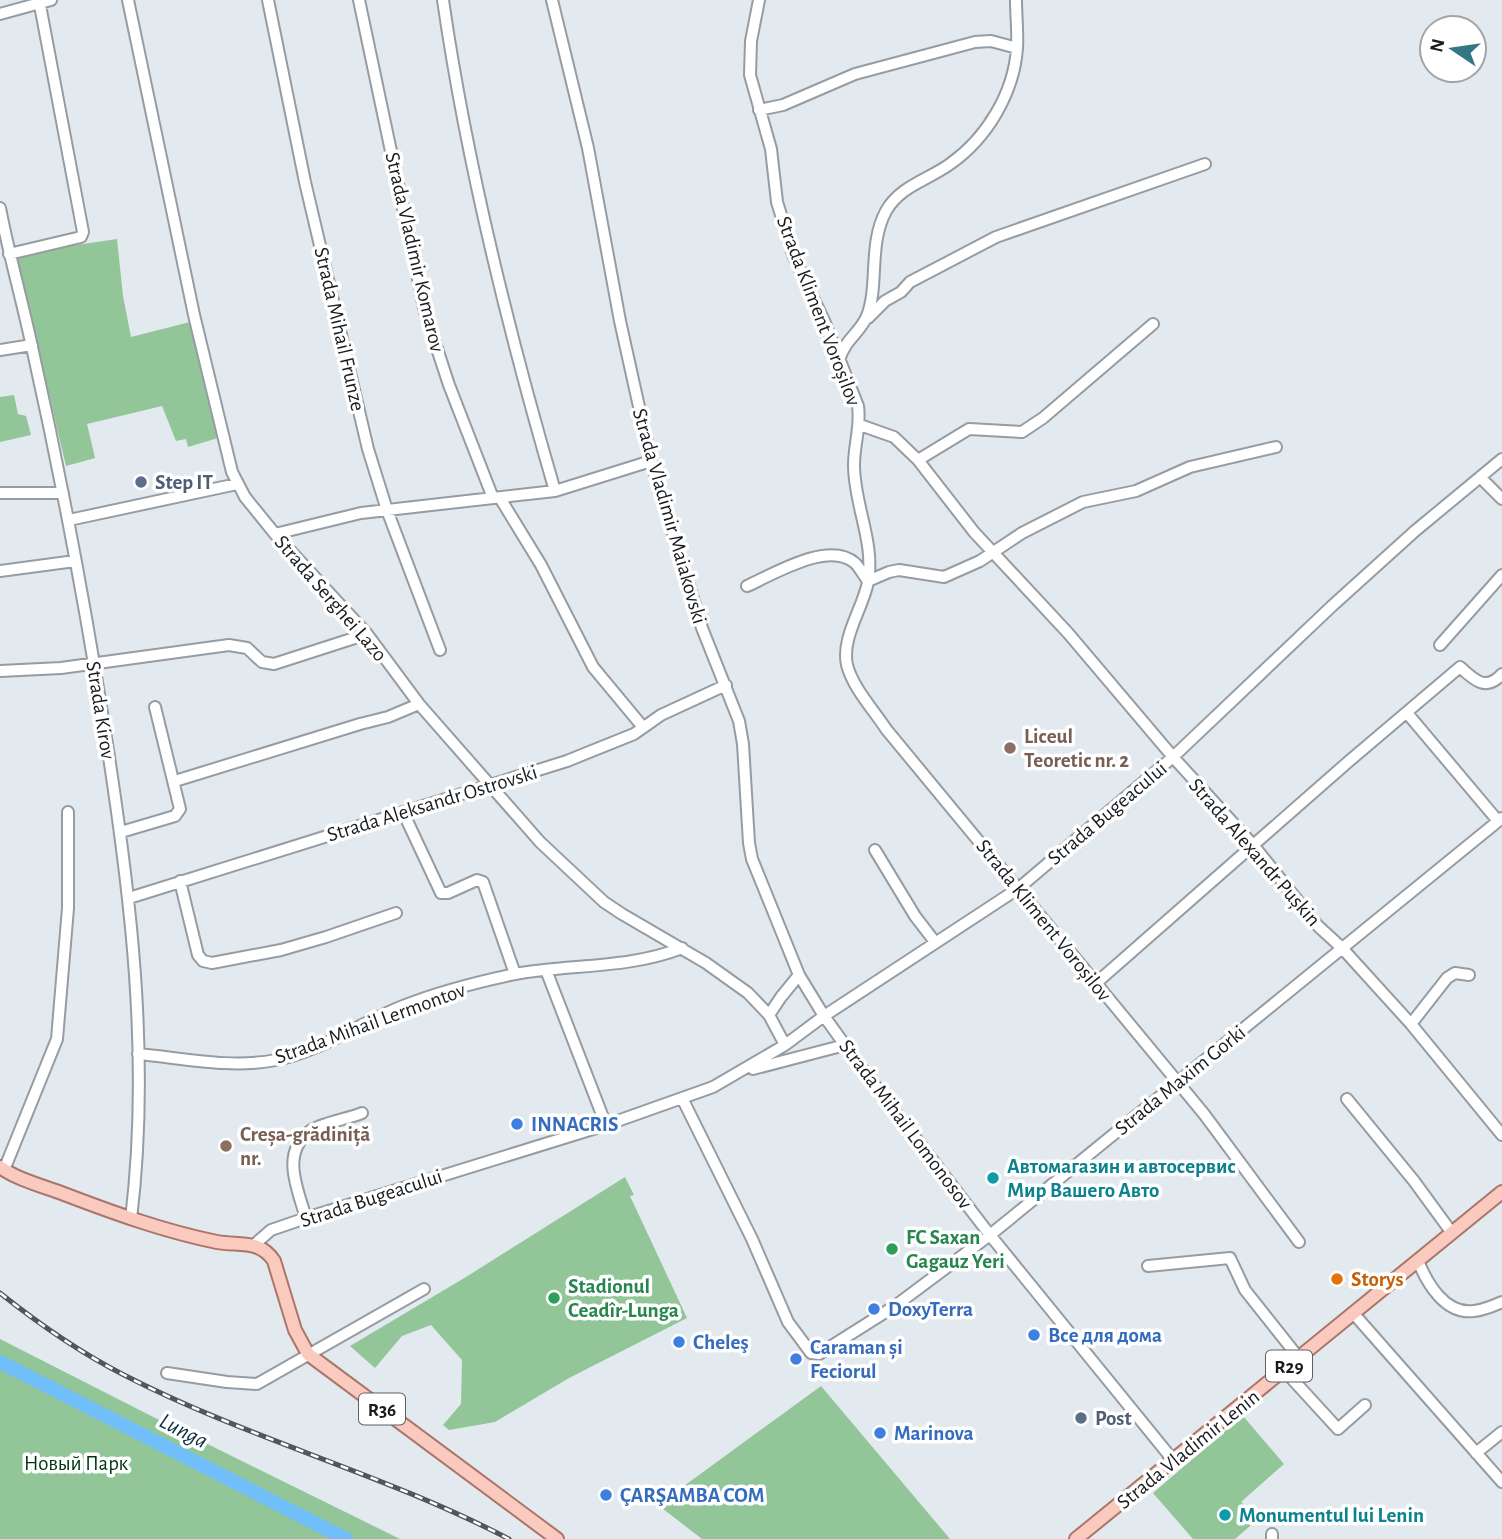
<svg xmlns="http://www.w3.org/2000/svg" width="1502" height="1539" viewBox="0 0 1502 1539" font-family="'Alegreya Sans',sans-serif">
	<rect width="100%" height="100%" fill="#e2e9ef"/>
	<path fill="#92c598" d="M 117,239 L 123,296 L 131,337 L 190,322 L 218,438 L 188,447 L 186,439 L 176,441 L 162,406 L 87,424 L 95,458 L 66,466 L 33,327 L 14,259 L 63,247 Z
		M 14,395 L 18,414 L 26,416 L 31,435 L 0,442 L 0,397 Z
		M 625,1177 L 634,1195 L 630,1196 L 687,1318 L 569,1378 L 495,1422 L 449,1430 L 443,1425 L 461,1404 L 462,1360 L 431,1325 L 402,1336 L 375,1368 L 350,1346 L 466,1277 Z
		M 0,1339 L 169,1425 L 400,1539 L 0,1539 Z
		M 821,1386 L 950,1539 L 702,1539 L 658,1505 Z
		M 1243,1416 L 1284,1464 L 1241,1502 L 1257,1520 L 1235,1539 L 1193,1539 L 1153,1493 Z"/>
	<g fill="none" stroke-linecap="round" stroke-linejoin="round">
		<path stroke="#71bff9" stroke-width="14" d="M 0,1362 L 346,1539"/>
		<g stroke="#969ca2" stroke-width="14">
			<path id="minor" d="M 128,0 L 194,315 L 232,472 L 245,497 L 275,534 L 367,634 L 419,704 L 540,842 L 604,902 L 622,914 L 706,963 L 748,993 L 769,1015 L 785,1045
				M 268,0 L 305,182 L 368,449 L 387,510 L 440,650
				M 359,0 L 425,312 L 449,385 L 493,498
				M 443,0 C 467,166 508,330 555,491
				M 552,0 L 588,148 L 620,321 L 651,461 L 702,628 L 739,721 L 743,744 L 749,843 L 752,859 L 799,975 L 824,1016 L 860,1066 L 990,1235 L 1173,1460
				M 759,0 L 751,41 L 750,75 L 771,149 L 777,202 L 794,257 L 825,323 L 858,406 C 861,427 854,444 854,465 C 854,505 875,542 868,582 C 863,608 841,638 847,665 C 853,688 873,709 886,729 L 1204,1114 L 1299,1242
				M 0,14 L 51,0
				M 759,110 L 783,105 L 855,74 L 975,42 L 991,41 L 1017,48
				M 0,208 C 9,255 22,300 32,347 C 60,472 84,599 104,725 C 130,888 151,1055 131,1219
				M 9,254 L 81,237 L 83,232 L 39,0
				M 868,318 L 885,301 L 901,292 L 910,282 L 996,237 L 1205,164
				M 0,350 L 32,345
				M 839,360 C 846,338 860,333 867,316 C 879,286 868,244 886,211 C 900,186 928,180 950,164 C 987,138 1014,93 1017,48 C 1018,32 1016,16 1016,0
				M 860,425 L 894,437 L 918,460 L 974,532 L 1068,633 L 1173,757 L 1254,846 L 1318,926 L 1342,948 L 1411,1024 L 1502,1135
				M 918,460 L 969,429 L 1022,432 L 1043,418 L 1153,324
				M 1480,477 L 1502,499
				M 0,493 L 63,493
				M 500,498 L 541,565 L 593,667 L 642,726
				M 69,520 L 237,484
				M 275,534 L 361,513 L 555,491 L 651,461
				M 0,571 L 75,561
				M 747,586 C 774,574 829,540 855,563 C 860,568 864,576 868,581 L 889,572 L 899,570 L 944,577 L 980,561 L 1022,533 L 1083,502 L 1136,491 L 1190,467 L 1276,447
				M 1440,645 L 1502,575
				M 0,671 L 61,668 L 229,645 L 247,648 L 262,662 L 274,664 L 367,634
				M 1407,713 L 1498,821
				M 175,781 L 360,724 L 388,717 L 419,704
				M 403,812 L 441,893 L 448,893 L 477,880 L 483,882 L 515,974
				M 121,832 L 175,816 L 180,809 L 155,707
				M 875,850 L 915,916 L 935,942
				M 180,881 L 198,955 L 203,961 L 212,963 L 281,950 L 326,937 L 396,913
				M 129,898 L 567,761 L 634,734 L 661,715 L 726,685
				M 546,970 L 606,1125
				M 1095,984 L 1348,762 L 1460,667 C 1474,680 1486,692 1502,674
				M 769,1015 L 781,997 L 799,975
				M 1411,1024 L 1447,978 L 1455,973 L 1469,975
				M 138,1054 C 183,1058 231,1069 276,1060 C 321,1051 360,1023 403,1006 C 438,992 477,982 515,974 C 571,964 628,969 682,948
				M 753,1069 L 845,1045
				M 682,1098 L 752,1239 L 788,1322 L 811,1353 L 819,1354 L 895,1306 L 990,1235 L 1502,818
				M 1347,1099 L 1414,1181 L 1452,1233
				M 4,1170 L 57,1039 L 68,908 L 68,812
				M 306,1218 C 298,1190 280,1153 310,1131 C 321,1123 348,1119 362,1113
				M 255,1244 L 271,1230 L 306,1218 L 606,1125 L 713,1087 L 785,1045 L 824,1016 L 1019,888 L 1173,757 L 1332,606 L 1415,531 L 1502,459
				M 1418,1261 C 1427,1283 1445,1315 1474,1311 C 1484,1310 1493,1306 1502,1302
				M 1148,1266 L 1230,1258 L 1245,1290 L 1299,1358
				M 1354,1314 L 1502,1482
				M 1284,1370 L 1338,1429 L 1365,1405
				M 167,1373 L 227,1382 L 257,1384 L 424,1289
				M 1476,1453 L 1502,1432
				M 1272,1539 L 1272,1534"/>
		</g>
		<g stroke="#aa7669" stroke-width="16">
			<path id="major" d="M 0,1167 C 18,1180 43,1186 64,1194 C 114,1213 163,1231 217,1242 C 239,1246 260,1239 274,1261 L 295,1330 L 308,1354 L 557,1539
				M 1076,1539 L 1502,1192"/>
		</g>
		<use href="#minor" stroke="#fff" stroke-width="10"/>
		<use href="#major" stroke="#fbcabe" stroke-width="12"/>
		<g stroke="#525559" stroke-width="5">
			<path id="rail" d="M 0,1293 C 39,1324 79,1352 124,1375 C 248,1439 385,1474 509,1539"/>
		</g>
		<use href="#rail" stroke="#fff" stroke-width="2.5" stroke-dasharray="8" stroke-linecap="butt"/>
	</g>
	<g fill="#5c6f8a" stroke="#fff" stroke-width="2.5">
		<circle cx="141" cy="482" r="7"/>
		<circle cx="1081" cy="1418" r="7"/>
	</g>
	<g fill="#8d6e63" stroke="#fff" stroke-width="2.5">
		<circle cx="1010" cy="748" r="7"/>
		<circle cx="226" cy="1146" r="7"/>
	</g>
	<g fill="#3f7fe0" stroke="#fff" stroke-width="2.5">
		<circle cx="517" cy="1124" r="7"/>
		<circle cx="874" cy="1309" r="7"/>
		<circle cx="1034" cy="1335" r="7"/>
		<circle cx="679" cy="1342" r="7"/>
		<circle cx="796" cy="1359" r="7"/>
		<circle cx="880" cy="1433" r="7"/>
		<circle cx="606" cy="1495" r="7"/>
	</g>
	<g fill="#0f9aa8" stroke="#fff" stroke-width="2.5">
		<circle cx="993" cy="1178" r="7"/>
		<circle cx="1225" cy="1515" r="7"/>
	</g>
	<g fill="#2e9e5b" stroke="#fff" stroke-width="2.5">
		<circle cx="892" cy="1249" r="7"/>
		<circle cx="554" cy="1298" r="7"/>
	</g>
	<circle fill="#e8710a" stroke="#fff" stroke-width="2.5" cx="1337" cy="1279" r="7"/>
	<g text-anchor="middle" stroke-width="7" stroke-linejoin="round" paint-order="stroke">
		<g fill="#fff" stroke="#5e5f62" stroke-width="2">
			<rect x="1266" y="1350.5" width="46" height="31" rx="5"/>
			<rect x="359" y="1393.5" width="46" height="31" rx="5"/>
		</g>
		<g font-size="19" font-weight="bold" fill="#191b1e">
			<text x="1289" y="1373">R29</text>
			<text x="382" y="1416">R36</text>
		</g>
		<g font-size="21" fill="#191b1e" stroke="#fff">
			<text transform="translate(415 252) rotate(77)" y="7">Strada Vladimir Komarov</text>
			<text transform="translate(819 311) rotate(69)" y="7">Strada Kliment Voroșilov</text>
			<text transform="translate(340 329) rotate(77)" y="7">Strada Mihail Frunze</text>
			<text transform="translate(670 516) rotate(74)" y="7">Strada Vladimir Maiakovski</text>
			<text transform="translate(331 598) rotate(49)" y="7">Strada Serghei Lazo</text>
			<text transform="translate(101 710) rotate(81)" y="7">Strada Kirov</text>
			<text transform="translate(432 803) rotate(-17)" y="7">Strada Aleksandr Ostrovski</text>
			<text transform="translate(1107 813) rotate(-40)" y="7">Strada Bugeacului</text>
			<text transform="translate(1255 852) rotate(49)" y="7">Strada Alexandr Pușkin</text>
			<text transform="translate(1044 920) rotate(51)" y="7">Strada Kliment Voroșilov</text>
			<text transform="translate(370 1023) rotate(-20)" y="7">Strada Mihail Lermontov</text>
			<text transform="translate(1180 1080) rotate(-39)" y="7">Strada Maxim Gorki</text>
			<text transform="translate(906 1124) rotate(53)" y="7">Strada Mihail Lomonosov</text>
			<text transform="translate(371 1198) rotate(-18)" y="7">Strada Bugeacului</text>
			<text transform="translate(1188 1449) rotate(-39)" y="7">Strada Vladimir Lenin</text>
		</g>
		<g font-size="21" font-weight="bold" fill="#4e5e75" stroke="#fff" text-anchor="start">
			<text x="155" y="489">Step IT</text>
			<text x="1095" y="1425">Post</text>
		</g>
		<g font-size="21" font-weight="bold" fill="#785e54" stroke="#fff" text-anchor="start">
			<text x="1024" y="743">Liceul<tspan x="1024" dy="24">Teoretic nr. 2</tspan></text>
			<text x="240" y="1141">Creșa-grădiniță<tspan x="240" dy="24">nr.</tspan></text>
		</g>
		<g font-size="21" font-weight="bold" fill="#366cbe" stroke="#fff" text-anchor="start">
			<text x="531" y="1131">INNACRIS</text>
			<text x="888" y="1316">DoxyTerra</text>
			<text x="1048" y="1342">Все для дома</text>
			<text x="693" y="1349">Cheleş</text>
			<text x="810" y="1354">Caraman și<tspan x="810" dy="24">Feciorul</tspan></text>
			<text x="894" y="1440">Marinova</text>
			<text x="620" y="1502">ÇARŞAMBA COM</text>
		</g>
		<g font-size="21" font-weight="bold" fill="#0d838f" stroke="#fff" text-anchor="start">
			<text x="1007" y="1173">Автомагазин и автосервис<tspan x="1007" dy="24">Мир Вашего Авто</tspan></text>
			<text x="1239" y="1522">Monumentul lui Lenin</text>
		</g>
		<g font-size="21" font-weight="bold" fill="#27864d" stroke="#fff" text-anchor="start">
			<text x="906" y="1244">FC Saxan<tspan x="906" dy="24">Gagauz Yeri</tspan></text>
			<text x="568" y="1293">Stadionul<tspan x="568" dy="24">Ceadîr-Lunga</tspan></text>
		</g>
		<g font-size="21" font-weight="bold" fill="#c56008" stroke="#fff" text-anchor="start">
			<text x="1351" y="1286">Storys</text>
		</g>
		<g font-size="21" fill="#00350d" stroke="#fff">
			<text x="76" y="1470">Новый Парк</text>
		</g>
		<g font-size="23" font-style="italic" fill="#0a2c43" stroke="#fff">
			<text transform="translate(184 1430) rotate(27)" y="8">Lunga</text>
		</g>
	</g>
	<g transform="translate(1453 49) rotate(283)"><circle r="33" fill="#ffffff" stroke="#a3a4a5" stroke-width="2"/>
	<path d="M0-5L12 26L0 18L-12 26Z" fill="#317784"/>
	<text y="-10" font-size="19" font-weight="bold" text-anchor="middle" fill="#191b1e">N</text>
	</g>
</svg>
